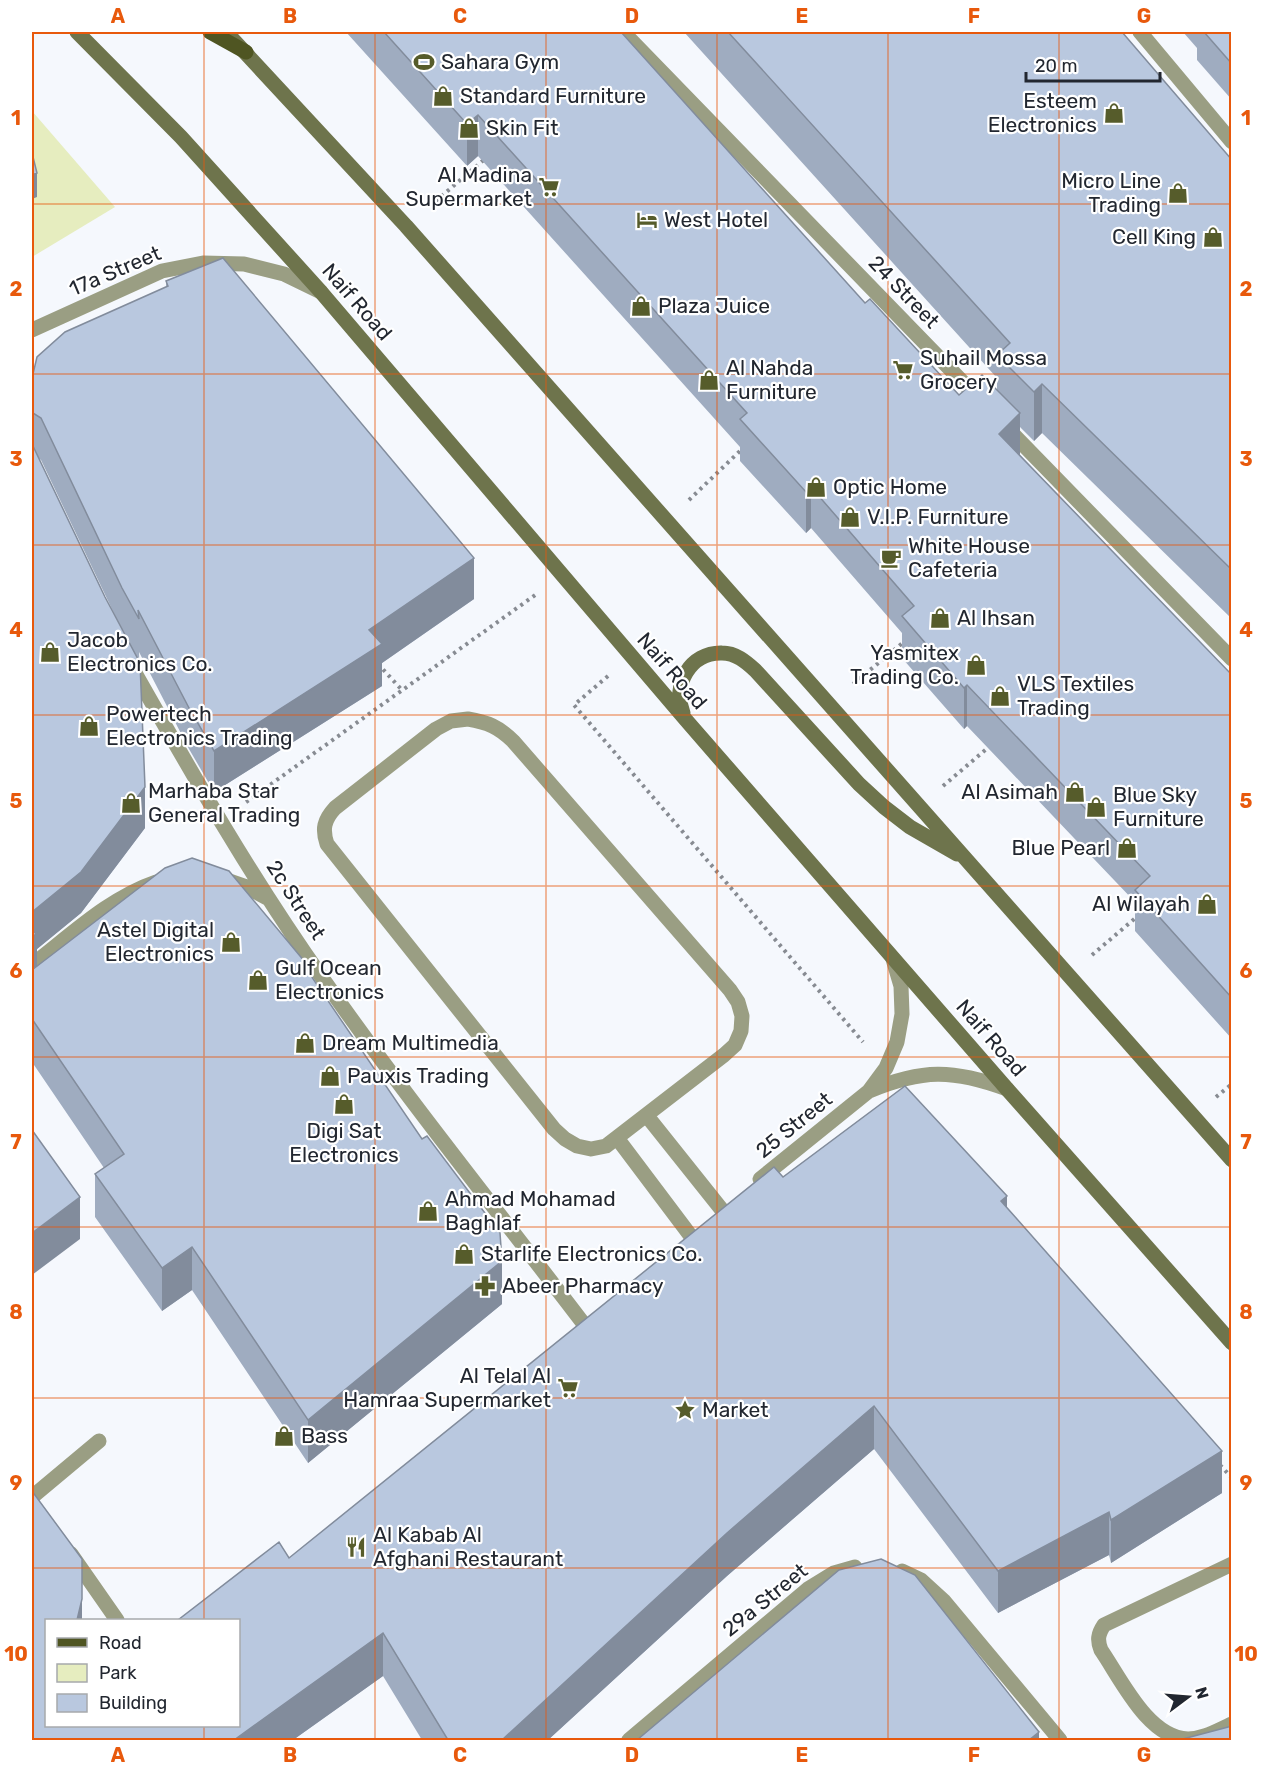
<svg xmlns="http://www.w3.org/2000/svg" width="1263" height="1772" viewBox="0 0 1263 1772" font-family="Rubik,sans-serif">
	<rect width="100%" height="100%" fill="#f5f8fd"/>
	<path fill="#e6edbf" d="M 32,111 L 115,207 L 32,257 Z"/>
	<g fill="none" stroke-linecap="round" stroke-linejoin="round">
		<path stroke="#878b92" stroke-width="4" stroke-dasharray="3 4.5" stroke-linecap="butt" d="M 430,206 L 486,158
			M 689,500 L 742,449
			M 378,664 L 402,690
			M 608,676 L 574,705 L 863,1042
			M 853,684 L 905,641
			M 943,786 L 990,746
			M 246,802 L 538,593
			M 1092,955 L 1139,915
			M 1216,1097 L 1232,1084
			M 1220,1465 L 1232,1478"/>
		<path stroke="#9a9e83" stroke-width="15" d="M 468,719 C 487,722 499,727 513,741 L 730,990 L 738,1002 L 742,1016 L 741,1031 L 735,1045 L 724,1055 L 606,1146 L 591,1149 L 577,1146 L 565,1139 L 554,1129 L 327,844 C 322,829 324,820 335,808 L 436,729 L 451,721 Z
			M 647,1116 L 722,1210
			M 617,1138 L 690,1235
			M 32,1497 L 99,1441
			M 1232,1564 L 1104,1625 C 1098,1634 1097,1640 1101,1650 C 1121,1679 1148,1738 1188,1739 C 1204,1739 1218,1730 1232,1724"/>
		<path stroke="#9a9e83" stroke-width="15" d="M 623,32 L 982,402
			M 1140,32 L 1232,142
			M 32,330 L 162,271 L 203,263 L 244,264 L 284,274 L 321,292
			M 1007,428 L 1232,659
			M 131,666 C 191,772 252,879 323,979 C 405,1096 496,1209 583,1323
			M 221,878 L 247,887 L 267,898
			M 32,965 C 70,936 109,898 156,882
			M 869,1091 C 922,1069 953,1069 1007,1089
			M 760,1179 L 869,1091 L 886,1068 L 897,1042 L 902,1014 L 901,986 L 893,959
			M 71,1554 L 117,1620
			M 902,1571 L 921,1580 L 944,1601 L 1060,1740
			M 629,1740 L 808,1589 L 834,1573 L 855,1567"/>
		<path stroke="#6e744c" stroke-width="15" d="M 77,32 L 181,137 L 321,292 L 686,720 L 1007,1089 L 1232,1343
			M 226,32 L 406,226 L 1232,1160
			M 683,713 C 672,685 690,652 722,653 C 736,653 746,662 755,670 L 859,784 L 884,807 L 910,827 L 957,854"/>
		<path stroke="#4f5522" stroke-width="15" d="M 210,32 L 246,52"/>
	</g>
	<path fill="#9facc0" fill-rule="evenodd" d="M 346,32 L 621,32 L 865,303 L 959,395 L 997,390 L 997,378 L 684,32 L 1122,32 L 1232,160 L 1232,619 L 1042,433 L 1034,441 L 1020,427 L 1020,455 L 1232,675 L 1232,1039 L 1135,931 L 1135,902 L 967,726 L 964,729 L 902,658 L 902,633 L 811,528 L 806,533 L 740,461 L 740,447 L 478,156 L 467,166 Z
		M 1183,32 L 1232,32 L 1232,100 L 1197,60 L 1197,48 Z
		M 166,281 L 474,599 L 382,663 L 382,686 L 214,792 L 189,749 L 139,652 L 145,828 L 81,913 L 37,949 L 37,966 L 305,967 L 502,1304 L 308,1463 L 192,1290 L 162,1311 L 95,1217 L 95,1174 L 104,1168 L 32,1062 L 32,378 L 166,288 ZM 38,458 L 41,460 L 120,626 L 105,597 Z
		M 905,1086 L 1007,1196 L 1007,1208 L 1222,1451 L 1222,1493 L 1111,1563 L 1109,1555 L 998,1613 L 874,1449 L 727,1576 L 548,1740 L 422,1740 L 383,1676 L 293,1740 L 32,1740 L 32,1491 L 82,1559 L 82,1620 L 46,1620 L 46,1725 L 238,1725 L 238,1620 L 178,1620 L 279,1542 L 289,1558 L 774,1167 L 783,1177 Z"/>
	<path fill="#828c9c" d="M 478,115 L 478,156 L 467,166 L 467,124 Z
		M 37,173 L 37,197 L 32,199 L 32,175 Z
		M 1042,384 L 1042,433 L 1034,441 L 1034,392 Z
		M 32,413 L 33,413 L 33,454 L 32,455 Z
		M 1020,413 L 1020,455 L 999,475 L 999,434 Z
		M 811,487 L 811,528 L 806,533 L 806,492 Z
		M 474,558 L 474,599 L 382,663 L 382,686 L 214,792 L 214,751 L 369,630 Z
		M 967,685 L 967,726 L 964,729 L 964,688 Z
		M 145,787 L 145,828 L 81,913 L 37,949 L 37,973 L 32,981 L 32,912 Z
		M 1007,1196 L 1007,1239 L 1001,1201 Z
		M 80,1197 L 80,1239 L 32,1275 L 32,1233 Z
		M 192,1247 L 192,1290 L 162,1311 L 162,1268 Z
		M 502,1261 L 502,1304 L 308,1463 L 308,1420 Z
		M 874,1406 L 874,1449 L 727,1576 L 548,1740 L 502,1740 L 727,1533 Z
		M 1222,1451 L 1222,1493 L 1111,1563 L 1111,1520 Z
		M 1109,1512 L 1109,1555 L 998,1613 L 998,1571 Z
		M 82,1559 L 82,1620 L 77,1620 Z
		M 383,1633 L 383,1676 L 293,1740 L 234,1740 Z
		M 1039,1732 L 1039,1740 L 1029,1740 Z"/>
	<path fill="#b9c8df" stroke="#828c9c" stroke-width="1.5" d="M 384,32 L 621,32 L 865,303 L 870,299 L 959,395 L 982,375 L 1020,413 L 999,434 L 1232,675 L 1232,998 L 1135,890 L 1150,876 L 967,685 L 964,688 L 902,616 L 914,606 L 811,487 L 806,492 L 740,419 L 747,413 L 478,115 L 467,124 Z
		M 728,32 L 1122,32 L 1232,160 L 1232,570 L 1042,384 L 1034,392 L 997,355 L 1010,343 Z
		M 1204,32 L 1232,32 L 1232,64 Z
		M 32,153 L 37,173 L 32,175 Z
		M 223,258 L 474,558 L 369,630 L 382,644 L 214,751 L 189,708 L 138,610 L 139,619 L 122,588 L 41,418 L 33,413 L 32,413 L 32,378 L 37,357 L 65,332 L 168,286 L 166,281 Z
		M 32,444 L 105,597 L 140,663 L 145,787 L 81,872 L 32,912 Z
		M 192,858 L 229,871 L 305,962 L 303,964 L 422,1139 L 427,1136 L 500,1233 L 502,1261 L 308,1420 L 192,1247 L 162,1268 L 95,1174 L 124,1154 L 32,1019 L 32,970 L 165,868 Z
		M 37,932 L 32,939 L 32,933 Z
		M 905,1086 L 1007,1196 L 1001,1201 L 1222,1451 L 1111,1520 L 1109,1512 L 998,1571 L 874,1406 L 727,1533 L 502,1740 L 448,1740 L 383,1633 L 234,1740 L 32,1740 L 32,1491 L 82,1559 L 82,1599 L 77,1620 L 46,1620 L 46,1725 L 238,1725 L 238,1620 L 178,1620 L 279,1542 L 289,1558 L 774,1167 L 783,1177 Z
		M 32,1130 L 80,1197 L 32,1233 Z
		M 881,1559 L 915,1575 L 1039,1732 L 1029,1740 L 637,1740 L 839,1570 Z
		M 1232,1726 L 1232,1740 L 1179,1740 Z"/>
	<path fill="none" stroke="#e8590c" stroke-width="1.5" stroke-opacity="0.55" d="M 204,32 L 204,1620M 375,32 L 375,1740M 546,32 L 546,1740M 717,32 L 717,1740M 888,32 L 888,1740M 1059,32 L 1059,1740M 32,204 L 1232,204M 32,374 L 1232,374M 32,545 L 1232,545M 32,715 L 1232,715M 32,886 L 1232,886M 32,1057 L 1232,1057M 32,1227 L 1232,1227M 32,1398 L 1232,1398M 32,1568 L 1232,1568M 204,1726 L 204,1740"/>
	<defs>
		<g id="stadium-bare" transform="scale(1.62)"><path d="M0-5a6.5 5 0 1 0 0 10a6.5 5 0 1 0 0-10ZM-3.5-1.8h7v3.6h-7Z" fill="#565c2b" stroke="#fff" stroke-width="2.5" paint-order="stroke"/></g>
		<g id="shop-bare" transform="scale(1.62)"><path d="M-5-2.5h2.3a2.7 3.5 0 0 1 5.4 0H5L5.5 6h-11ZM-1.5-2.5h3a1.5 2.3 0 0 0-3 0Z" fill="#565c2b" stroke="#fff" stroke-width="2.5" paint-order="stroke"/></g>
		<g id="supermarket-bare" transform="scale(1.62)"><path d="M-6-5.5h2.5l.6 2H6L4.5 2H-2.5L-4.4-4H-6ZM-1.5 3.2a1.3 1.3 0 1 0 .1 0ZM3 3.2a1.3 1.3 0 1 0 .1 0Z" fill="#565c2b" stroke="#fff" stroke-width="2.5" paint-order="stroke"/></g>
		<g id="hotel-bare" transform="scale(1.62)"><path d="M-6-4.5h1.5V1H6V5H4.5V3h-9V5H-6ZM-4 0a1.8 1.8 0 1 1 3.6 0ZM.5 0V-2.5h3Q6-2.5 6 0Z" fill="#565c2b" stroke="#fff" stroke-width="2.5" paint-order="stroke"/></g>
		<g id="cafe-bare" transform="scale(1.62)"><path d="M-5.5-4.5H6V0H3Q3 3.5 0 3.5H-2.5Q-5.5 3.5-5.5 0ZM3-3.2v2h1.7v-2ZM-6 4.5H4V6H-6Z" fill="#565c2b" stroke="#fff" stroke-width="2.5" paint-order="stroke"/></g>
		<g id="pharmacy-bare" transform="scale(1.62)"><path d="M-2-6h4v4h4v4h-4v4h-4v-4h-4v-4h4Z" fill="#565c2b" stroke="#fff" stroke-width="2.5" paint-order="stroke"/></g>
		<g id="sight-bare" transform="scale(1.62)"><path d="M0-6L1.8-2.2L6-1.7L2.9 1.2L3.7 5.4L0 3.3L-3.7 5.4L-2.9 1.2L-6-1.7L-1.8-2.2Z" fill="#565c2b" stroke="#fff" stroke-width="2.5" paint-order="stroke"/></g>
		<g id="restaurant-bare" transform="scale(1.62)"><path d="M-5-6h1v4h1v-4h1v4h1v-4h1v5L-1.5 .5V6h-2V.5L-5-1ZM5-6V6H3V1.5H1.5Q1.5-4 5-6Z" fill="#565c2b" stroke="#fff" stroke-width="2.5" paint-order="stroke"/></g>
	</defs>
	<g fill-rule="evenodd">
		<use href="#stadium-bare" x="424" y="62"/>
		<use href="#shop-bare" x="443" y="96"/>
		<use href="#shop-bare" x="1114" y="113"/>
		<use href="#shop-bare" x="469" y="128"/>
		<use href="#supermarket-bare" x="549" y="187"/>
		<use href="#shop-bare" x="1178" y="193"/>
		<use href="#hotel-bare" x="647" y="220"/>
		<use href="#shop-bare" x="1213" y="237"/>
		<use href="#shop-bare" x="641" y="306"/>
		<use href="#supermarket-bare" x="903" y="370"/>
		<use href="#shop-bare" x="709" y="380"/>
		<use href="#shop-bare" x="816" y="487"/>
		<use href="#shop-bare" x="850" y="517"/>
		<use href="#cafe-bare" x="891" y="558"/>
		<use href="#shop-bare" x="940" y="618"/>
		<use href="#shop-bare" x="50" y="652"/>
		<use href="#shop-bare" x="976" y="665"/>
		<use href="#shop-bare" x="1000" y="696"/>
		<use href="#shop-bare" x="89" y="726"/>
		<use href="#shop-bare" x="1075" y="792"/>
		<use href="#shop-bare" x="131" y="803"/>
		<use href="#shop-bare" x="1096" y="807"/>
		<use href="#shop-bare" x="1127" y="848"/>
		<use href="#shop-bare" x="1207" y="904"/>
		<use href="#shop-bare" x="231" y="942"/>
		<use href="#shop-bare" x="258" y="980"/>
		<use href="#shop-bare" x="305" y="1043"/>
		<use href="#shop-bare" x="330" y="1076"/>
		<use href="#shop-bare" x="344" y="1104"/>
		<use href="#shop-bare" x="428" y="1211"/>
		<use href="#shop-bare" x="464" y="1254"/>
		<use href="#pharmacy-bare" x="485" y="1286"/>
		<use href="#supermarket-bare" x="568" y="1388"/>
		<use href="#sight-bare" x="685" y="1410"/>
		<use href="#shop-bare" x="284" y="1436"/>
		<use href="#restaurant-bare" x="356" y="1547"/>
	</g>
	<g text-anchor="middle" stroke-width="4.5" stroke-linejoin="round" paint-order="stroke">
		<g font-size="21" fill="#222730" stroke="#fff" text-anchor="start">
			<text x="441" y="69">Sahara Gym</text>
			<text x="460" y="103">Standard Furniture</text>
			<text x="1097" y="108" text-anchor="end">Esteem<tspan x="1097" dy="24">Electronics</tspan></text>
			<text x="486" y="135">Skin Fit</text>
			<text x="532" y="182" text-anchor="end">Al Madina<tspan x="532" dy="24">Supermarket</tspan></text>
			<text x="1161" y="188" text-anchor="end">Micro Line<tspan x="1161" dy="24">Trading</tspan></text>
			<text x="664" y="227">West Hotel</text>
			<text x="1196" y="244" text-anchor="end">Cell King</text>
			<text x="658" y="313">Plaza Juice</text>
			<text x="920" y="365">Suhail Mossa<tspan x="920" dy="24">Grocery</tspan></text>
			<text x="726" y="375">Al Nahda<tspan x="726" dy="24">Furniture</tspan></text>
			<text x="833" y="494">Optic Home</text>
			<text x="867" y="524">V.I.P. Furniture</text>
			<text x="908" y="553">White House<tspan x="908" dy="24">Cafeteria</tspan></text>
			<text x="957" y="625">Al Ihsan</text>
			<text x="67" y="647">Jacob<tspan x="67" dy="24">Electronics Co.</tspan></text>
			<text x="959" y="660" text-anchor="end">Yasmitex<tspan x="959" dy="24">Trading Co.</tspan></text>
			<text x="1017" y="691">VLS Textiles<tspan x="1017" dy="24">Trading</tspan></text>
			<text x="106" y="721">Powertech<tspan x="106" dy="24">Electronics Trading</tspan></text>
			<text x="148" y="798">Marhaba Star<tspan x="148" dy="24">General Trading</tspan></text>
			<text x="1058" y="799" text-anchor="end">Al Asimah</text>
			<text x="1113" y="802">Blue Sky<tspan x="1113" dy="24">Furniture</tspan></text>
			<text x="1110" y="855" text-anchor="end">Blue Pearl</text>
			<text x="1190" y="911" text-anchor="end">Al Wilayah</text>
			<text x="214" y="937" text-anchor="end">Astel Digital<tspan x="214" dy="24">Electronics</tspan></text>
			<text x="275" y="975">Gulf Ocean<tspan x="275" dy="24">Electronics</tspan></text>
			<text x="322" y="1050">Dream Multimedia</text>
			<text x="347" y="1083">Pauxis Trading</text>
			<text x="344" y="1138" text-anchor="middle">Digi Sat<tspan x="344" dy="24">Electronics</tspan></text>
			<text x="445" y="1206">Ahmad Mohamad<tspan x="445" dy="24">Baghlaf</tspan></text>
			<text x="481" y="1261">Starlife Electronics Co.</text>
			<text x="502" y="1293">Abeer Pharmacy</text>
			<text x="551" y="1383" text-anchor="end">Al Telal Al<tspan x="551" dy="24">Hamraa Supermarket</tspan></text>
			<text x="702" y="1417">Market</text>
			<text x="301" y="1443">Bass</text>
			<text x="373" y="1542">Al Kabab Al<tspan x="373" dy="24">Afghani Restaurant</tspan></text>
		</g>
		<g font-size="21" fill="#222730" stroke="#fff">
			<text transform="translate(115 271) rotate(-23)" y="7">17a Street</text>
			<text transform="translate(904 292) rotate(46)" y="7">24 Street</text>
			<text transform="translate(357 302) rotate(49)" y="7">Naif Road</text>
			<text transform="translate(672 671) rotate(49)" y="7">Naif Road</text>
			<text transform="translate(296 900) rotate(57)" y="7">2c Street</text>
			<text transform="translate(991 1038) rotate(49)" y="7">Naif Road</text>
			<text transform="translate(794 1125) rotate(-39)" y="7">25 Street</text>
			<text transform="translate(765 1600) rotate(-39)" y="7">29a Street</text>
		</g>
	</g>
	<rect width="1263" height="1772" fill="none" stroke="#ffffff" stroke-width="66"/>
	<rect x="45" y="1619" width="195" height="108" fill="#ffffff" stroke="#a7a9ac" stroke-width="1.5"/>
	<rect x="57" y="1638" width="30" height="9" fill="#4f5522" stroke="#a7a9ac" stroke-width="1.5"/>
	<text x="99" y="1649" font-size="18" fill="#222730">Road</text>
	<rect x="57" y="1664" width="30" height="18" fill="#e6edbf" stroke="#a7a9ac" stroke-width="1.5"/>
	<text x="99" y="1679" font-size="18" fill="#222730">Park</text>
	<rect x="57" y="1694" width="30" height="18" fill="#b9c8df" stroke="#a7a9ac" stroke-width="1.5"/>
	<text x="99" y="1709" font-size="18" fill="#222730">Building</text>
	<g transform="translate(1188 1697) rotate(74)" stroke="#ffffff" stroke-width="4.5" paint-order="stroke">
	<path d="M0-4.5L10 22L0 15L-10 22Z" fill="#222730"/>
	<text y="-9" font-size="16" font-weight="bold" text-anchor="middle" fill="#222730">N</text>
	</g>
	<path d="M1026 72v9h134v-9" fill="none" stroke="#222730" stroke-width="3"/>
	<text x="1035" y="72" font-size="18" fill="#222730" stroke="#ffffff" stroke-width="4.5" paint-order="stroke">20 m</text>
	<rect x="33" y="33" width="1197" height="1706" fill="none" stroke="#e8590c" stroke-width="2"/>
	<g font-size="20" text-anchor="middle" font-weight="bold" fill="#e8590c">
		<text x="118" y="23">A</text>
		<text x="290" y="23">B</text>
		<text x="460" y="23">C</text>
		<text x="632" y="23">D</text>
		<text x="802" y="23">E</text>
		<text x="974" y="23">F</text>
		<text x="1144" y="23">G</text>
		<text x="16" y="125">1</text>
		<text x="1246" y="125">1</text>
		<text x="16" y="296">2</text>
		<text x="1246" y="296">2</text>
		<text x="16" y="466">3</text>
		<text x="1246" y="466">3</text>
		<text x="16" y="637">4</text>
		<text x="1246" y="637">4</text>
		<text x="16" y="808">5</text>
		<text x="1246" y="808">5</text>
		<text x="16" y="978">6</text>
		<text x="1246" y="978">6</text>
		<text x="16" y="1149">7</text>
		<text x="1246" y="1149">7</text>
		<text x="16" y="1319">8</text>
		<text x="1246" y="1319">8</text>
		<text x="16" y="1490">9</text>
		<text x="1246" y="1490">9</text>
		<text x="16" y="1661">10</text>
		<text x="1246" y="1661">10</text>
		<text x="118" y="1762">A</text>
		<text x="290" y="1762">B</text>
		<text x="460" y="1762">C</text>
		<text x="632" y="1762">D</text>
		<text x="802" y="1762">E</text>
		<text x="974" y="1762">F</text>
		<text x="1144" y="1762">G</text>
	</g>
</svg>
